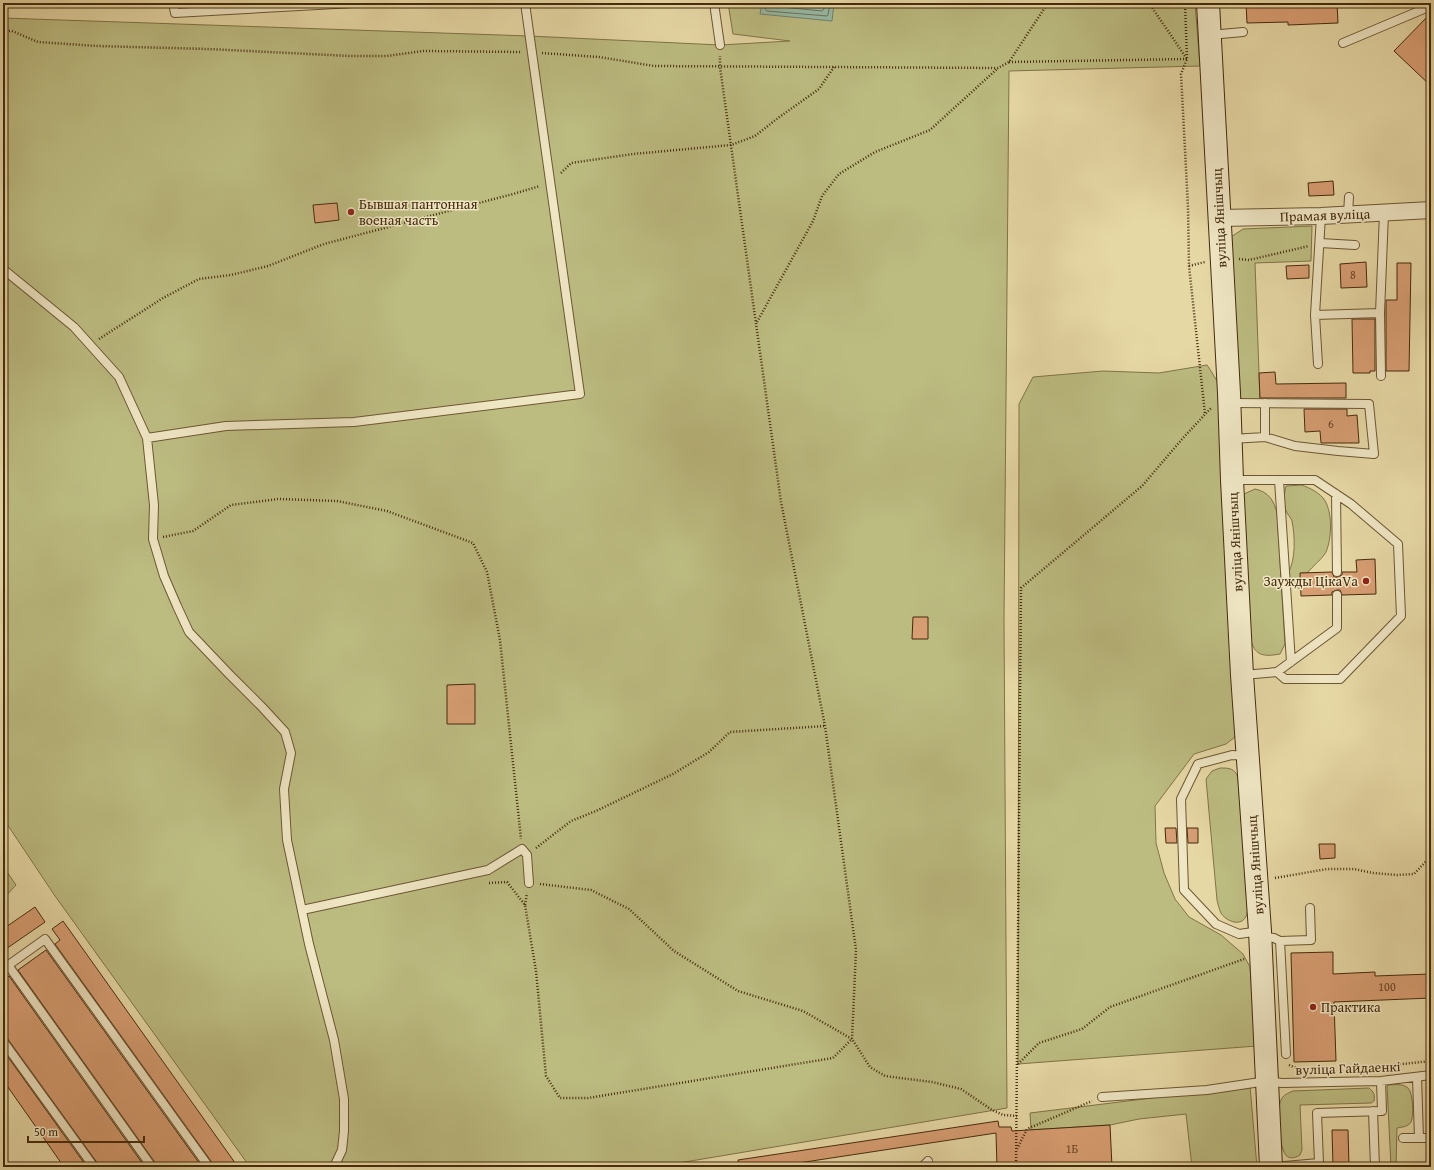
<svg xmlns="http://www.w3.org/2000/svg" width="1434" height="1170" viewBox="0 0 1434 1170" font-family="'Gentium Book Plus',serif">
	<rect width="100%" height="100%" fill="#e6d8a5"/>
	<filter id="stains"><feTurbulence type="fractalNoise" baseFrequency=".005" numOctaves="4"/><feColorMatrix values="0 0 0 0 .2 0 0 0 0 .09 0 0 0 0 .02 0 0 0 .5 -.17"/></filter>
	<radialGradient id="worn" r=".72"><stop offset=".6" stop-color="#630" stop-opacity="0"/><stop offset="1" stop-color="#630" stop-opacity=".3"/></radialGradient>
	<path fill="#bcbc81" stroke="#807447" d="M 728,3 L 1195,3 L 1200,66 L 1009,71 L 1004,619 L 1007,1108 L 655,1167 L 250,1167 L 55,896 L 3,818 L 3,18 L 529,36 L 720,45 L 790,41 L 733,34 Z
		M 1312,226 L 1311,261 L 1255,263 L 1260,400 L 1244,400 L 1238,396 L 1231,237 L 1243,229 Z
		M 1207,365 L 1211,371 L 1220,386 L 1236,726 L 1235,737 L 1226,744 L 1194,754 L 1155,806 L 1156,843 L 1164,873 L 1175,899 L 1189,917 L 1221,935 L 1243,954 L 1250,967 L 1257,1046 L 1018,1064 L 1019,404 L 1033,377 L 1103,371 L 1159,373 Z
		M 1302,485 C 1309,488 1317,491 1323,498 C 1333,510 1332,538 1326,552 C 1322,559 1313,566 1307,573 L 1301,573 L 1301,589 C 1292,586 1290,582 1288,573 C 1296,560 1295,536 1292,521 C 1291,518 1289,516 1287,513 C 1283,506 1284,494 1286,486 Z
		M 1255,489 C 1269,492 1274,501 1277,513 L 1285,644 L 1280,654 C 1263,657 1255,656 1250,638 L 1242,501 L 1244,494 Z
		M 1220,768 C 1229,768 1235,768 1238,778 L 1248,909 C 1247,912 1247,916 1245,918 C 1239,927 1225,920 1221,913 C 1219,909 1218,904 1217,900 L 1206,779 L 1212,771 Z
		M 3,866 L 16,885 L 3,899 Z
		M 1387,1085 C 1393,1085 1403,1083 1408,1088 C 1413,1092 1414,1116 1411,1122 C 1408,1127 1402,1127 1397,1128 L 1396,1167 L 1391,1167 Z
		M 1250,1086 L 1257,1167 L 1192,1167 L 1186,1114 L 1139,1119 L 1110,1125 L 1031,1130 L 1030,1113 Z
		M 1369,1088 C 1374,1092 1375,1095 1374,1101 L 1371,1103 L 1300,1105 L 1302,1150 L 1300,1155 C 1297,1157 1292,1159 1288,1157 C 1279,1153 1276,1109 1281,1100 C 1283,1095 1288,1093 1293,1091 Z"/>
	<path fill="#96baa6" stroke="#768169" d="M 762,3 L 834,3 L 832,21 L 760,14 Z"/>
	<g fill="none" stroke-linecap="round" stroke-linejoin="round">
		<path stroke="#6e725a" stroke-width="1" d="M 766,3 L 765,9 L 767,11 L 827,16 L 828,15 L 830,3
			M 771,3 L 772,6 L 822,11 L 824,9 L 825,3"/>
	</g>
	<path fill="#d89e73" stroke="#452b0d" d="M 1246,3 L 1337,3 L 1338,23 L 1288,25 L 1288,22 L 1247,23 Z
		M 1431,13 L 1431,86 L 1394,51 Z
		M 1333,181 L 1334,195 L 1309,196 L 1308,183 Z
		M 337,203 L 339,220 L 315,223 L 313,205 Z
		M 1366,262 L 1367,287 L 1341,288 L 1340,264 Z
		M 1397,263 L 1411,263 L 1409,371 L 1386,371 L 1386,300 L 1397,300 Z
		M 1309,265 L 1309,278 L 1287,279 L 1286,266 Z
		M 1352,319 L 1375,319 L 1375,371 L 1370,371 L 1370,373 L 1353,373 Z
		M 1275,372 L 1276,384 L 1346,383 L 1346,398 L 1260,398 L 1259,373 Z
		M 1304,409 L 1347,409 L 1347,416 L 1357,415 L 1359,443 L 1321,443 L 1320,431 L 1305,432 Z
		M 1375,559 L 1376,594 L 1342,595 L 1340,590 L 1337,590 L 1332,592 L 1332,595 L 1301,596 L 1300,573 L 1332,572 L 1334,577 L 1337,577 L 1342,575 L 1342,572 L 1357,572 L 1356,560 Z
		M 913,617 L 928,617 L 928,639 L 912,639 Z
		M 475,684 L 475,724 L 447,724 L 447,685 Z
		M 1165,828 L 1176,828 L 1177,843 L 1166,843 Z
		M 1187,828 L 1198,828 L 1198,843 L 1188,843 Z
		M 1319,844 L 1335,844 L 1335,858 L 1320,859 Z
		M 35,907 L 45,922 L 3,951 L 3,929 Z
		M 63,921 L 238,1167 L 214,1167 L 213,1164 L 55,944 L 60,940 L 52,929 Z
		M 46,950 L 202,1167 L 157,1167 L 156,1164 L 18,970 Z
		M 1333,952 L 1333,974 L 1375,972 L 1375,976 L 1431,974 L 1431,998 L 1334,1002 L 1336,1061 L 1294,1062 L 1291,953 Z
		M 9,976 L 145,1167 L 99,1167 L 98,1164 L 7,1038 L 3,1036 L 3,980 Z
		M 3,1050 L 87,1167 L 64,1167 L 3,1080 Z
		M 998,1121 L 999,1127 L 1011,1127 L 1012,1131 L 1110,1125 L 1112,1167 L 997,1167 L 996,1133 L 772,1167 L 739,1167 L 738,1160 Z
		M 1332,1130 L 1348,1130 L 1349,1167 L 1333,1167 Z"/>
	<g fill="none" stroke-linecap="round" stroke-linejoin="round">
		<g stroke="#6d5633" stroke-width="10">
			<path id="lane" d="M 173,3 L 175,13 L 354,3
				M 714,3 L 720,45
				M 1210,35 L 1243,32
				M 1343,43 L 1431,6
				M 1348,214 L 1349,197
				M 1320,243 L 1355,245
				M 3,269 L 74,327 L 119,377 L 147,438 L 154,505 L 153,539 L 164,576 L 177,606 L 189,632 L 229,674 L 262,707 L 285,732 L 291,753 L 284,789 L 287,840 L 309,944 L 334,1040 L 344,1099 L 344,1131 L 342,1150 L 334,1167
				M 1315,315 L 1380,313
				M 1318,364 L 1315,315 L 1321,216
				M 1381,376 L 1380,313 L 1384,213
				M 1230,403 L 1369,404 L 1374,454 L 1338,451 L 1295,446 L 1265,437 L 1231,439
				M 1265,403 L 1265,437
				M 147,438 L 226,426 L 354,422 L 580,394 L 525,3
				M 1233,480 L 1315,480 L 1351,504 L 1398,544 L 1401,616 L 1340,679 L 1285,679 L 1277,672
				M 1279,480 L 1291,662
				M 1336,494 L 1337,572
				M 1243,675 L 1277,672 L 1337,628 L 1337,595
				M 1248,756 L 1232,755 L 1198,764 L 1181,799 L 1184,890 L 1216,924 L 1239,934 L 1260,931 L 1267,937 L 1274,938 L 1280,941 L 1311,940 L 1310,908
				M 302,910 L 488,870 L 522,849 L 527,855 L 529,883
				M 1280,941 L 1286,1054
				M 8,965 L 152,1167
				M 3,969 L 45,939 L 209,1167
				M 3,1041 L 94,1167
				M 1417,1077 L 1419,1138
				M 1102,1097 L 1207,1090 L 1267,1081 L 1282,1083 L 1381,1081 L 1431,1075
				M 1373,1111 L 1375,1167
				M 1403,1138 L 1431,1138
				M 922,1167 L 928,1161
				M 1273,1167 L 1319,1163 L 1317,1113 L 1382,1111 L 1381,1081"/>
		</g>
		<g stroke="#6d5633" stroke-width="18">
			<path id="street" d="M 1219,218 L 1321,216 L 1431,210"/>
		</g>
		<g stroke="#452b0d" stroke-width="24">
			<path id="secondary" d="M 1208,3 L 1229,393 L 1232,480 L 1242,675 L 1260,931 L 1271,1167"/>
		</g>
		<path stroke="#452b0d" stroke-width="2.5" stroke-dasharray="1 2" stroke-linecap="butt" d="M 1149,3 L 1187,59
			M 1185,3 L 1187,59 L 1181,74 L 1188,207 L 1189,266 L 1205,414
			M 3,31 L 12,31 L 38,42 L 97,46 L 208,49 L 350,56 L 387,56 L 423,51 L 521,52
			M 542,53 L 599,57 L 654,66 L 998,68 L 1009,62 L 1048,3
			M 1009,62 L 1187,59
			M 561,173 L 571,163 L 633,154 L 731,145 L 755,136 L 778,118 L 819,89 L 834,67
			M 1239,259 L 1249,260 L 1309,246
			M 1189,266 L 1205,262
			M 757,322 L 813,221 L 822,196 L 839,174 L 875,152 L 930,130 L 997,69
			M 99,339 L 163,298 L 199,279 L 231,275 L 268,266 L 324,244 L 513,194 L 540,186
			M 163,537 L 193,531 L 231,505 L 278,499 L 337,501 L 387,511 L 473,543 L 487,572 L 500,640 L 521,839
			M 536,848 L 571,821 L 596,811 L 673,774 L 709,752 L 730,732 L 825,726
			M 1275,878 L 1327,869 L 1354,869 L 1373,873 L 1397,875 L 1414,874 L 1431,856
			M 489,883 L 507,882 L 525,905 L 536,971 L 546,1076 L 560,1098 L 588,1098 L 833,1058 L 852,1039 L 856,950 L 825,726 L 781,502 L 720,67 L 720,56
			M 540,884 L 591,890 L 629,909 L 674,951 L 738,991 L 803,1011 L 852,1039 L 870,1067 L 885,1076 L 932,1082 L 961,1089 L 992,1110 L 1003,1115 L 1017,1116
			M 525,905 L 527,893
			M 1018,1064 L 1039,1043 L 1082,1029 L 1110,1007 L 1244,959
			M 1289,1065 L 1301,1070
			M 1364,1068 L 1431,1061
			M 1017,1149 L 1027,1129 L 1092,1101
			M 1016,1167 L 1021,588 L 1142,486 L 1183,438 L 1211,408"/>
		<use href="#lane" stroke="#efe6c4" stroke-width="8"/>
		<use href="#street" stroke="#efe6c4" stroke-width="16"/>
		<use href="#secondary" stroke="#efe6c4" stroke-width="22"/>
	</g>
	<g fill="#8f2418" stroke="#efe6c4" stroke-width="1.5">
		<circle cx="351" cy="212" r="4"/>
		<circle cx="1366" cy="581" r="4"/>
		<circle cx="1313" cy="1007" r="4"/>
	</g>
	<g text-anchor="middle" stroke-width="3" stroke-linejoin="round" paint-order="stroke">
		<g font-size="12" fill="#6a4826">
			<text x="1353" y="279">8</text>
			<text x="1331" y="428">6</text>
			<text x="1387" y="991">100</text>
			<text x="1072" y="1153">1Б</text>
		</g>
		<g font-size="14" fill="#452b0d" stroke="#efe6c4" text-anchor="start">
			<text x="359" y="209">Бывшая пантонная<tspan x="359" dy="16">военая часть</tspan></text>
			<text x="1358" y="586" text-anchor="end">Заужды ЦікаVа</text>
			<text x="1321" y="1012">Практика</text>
		</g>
		<g font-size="14" fill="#452b0d" stroke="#efe6c4">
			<text transform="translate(1325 215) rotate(-2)" y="5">Прамая вуліца</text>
			<text transform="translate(1219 218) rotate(-93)" y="5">вуліца Янішчыц</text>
			<text transform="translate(1235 542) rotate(-93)" y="5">вуліца Янішчыц</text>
			<text transform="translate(1255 865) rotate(-94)" y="5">вуліца Янішчыц</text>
			<text transform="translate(1348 1068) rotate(-2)" y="5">вуліца Гайдаенкі</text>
		</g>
	</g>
	<rect width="1434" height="1170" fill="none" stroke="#e6d8a5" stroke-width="16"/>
	<rect x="4" y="4" width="1426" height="1162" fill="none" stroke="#452b0d" stroke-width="2"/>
	<rect x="8" y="8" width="1418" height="1154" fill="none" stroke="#452b0d"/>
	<path d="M28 1136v6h116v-6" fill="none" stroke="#452b0d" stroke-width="2"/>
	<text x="34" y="1136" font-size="12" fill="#452b0d" stroke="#efe6c4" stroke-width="3" paint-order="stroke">50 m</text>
	<rect width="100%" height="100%" filter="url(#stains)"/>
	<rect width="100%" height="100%" fill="url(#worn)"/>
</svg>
